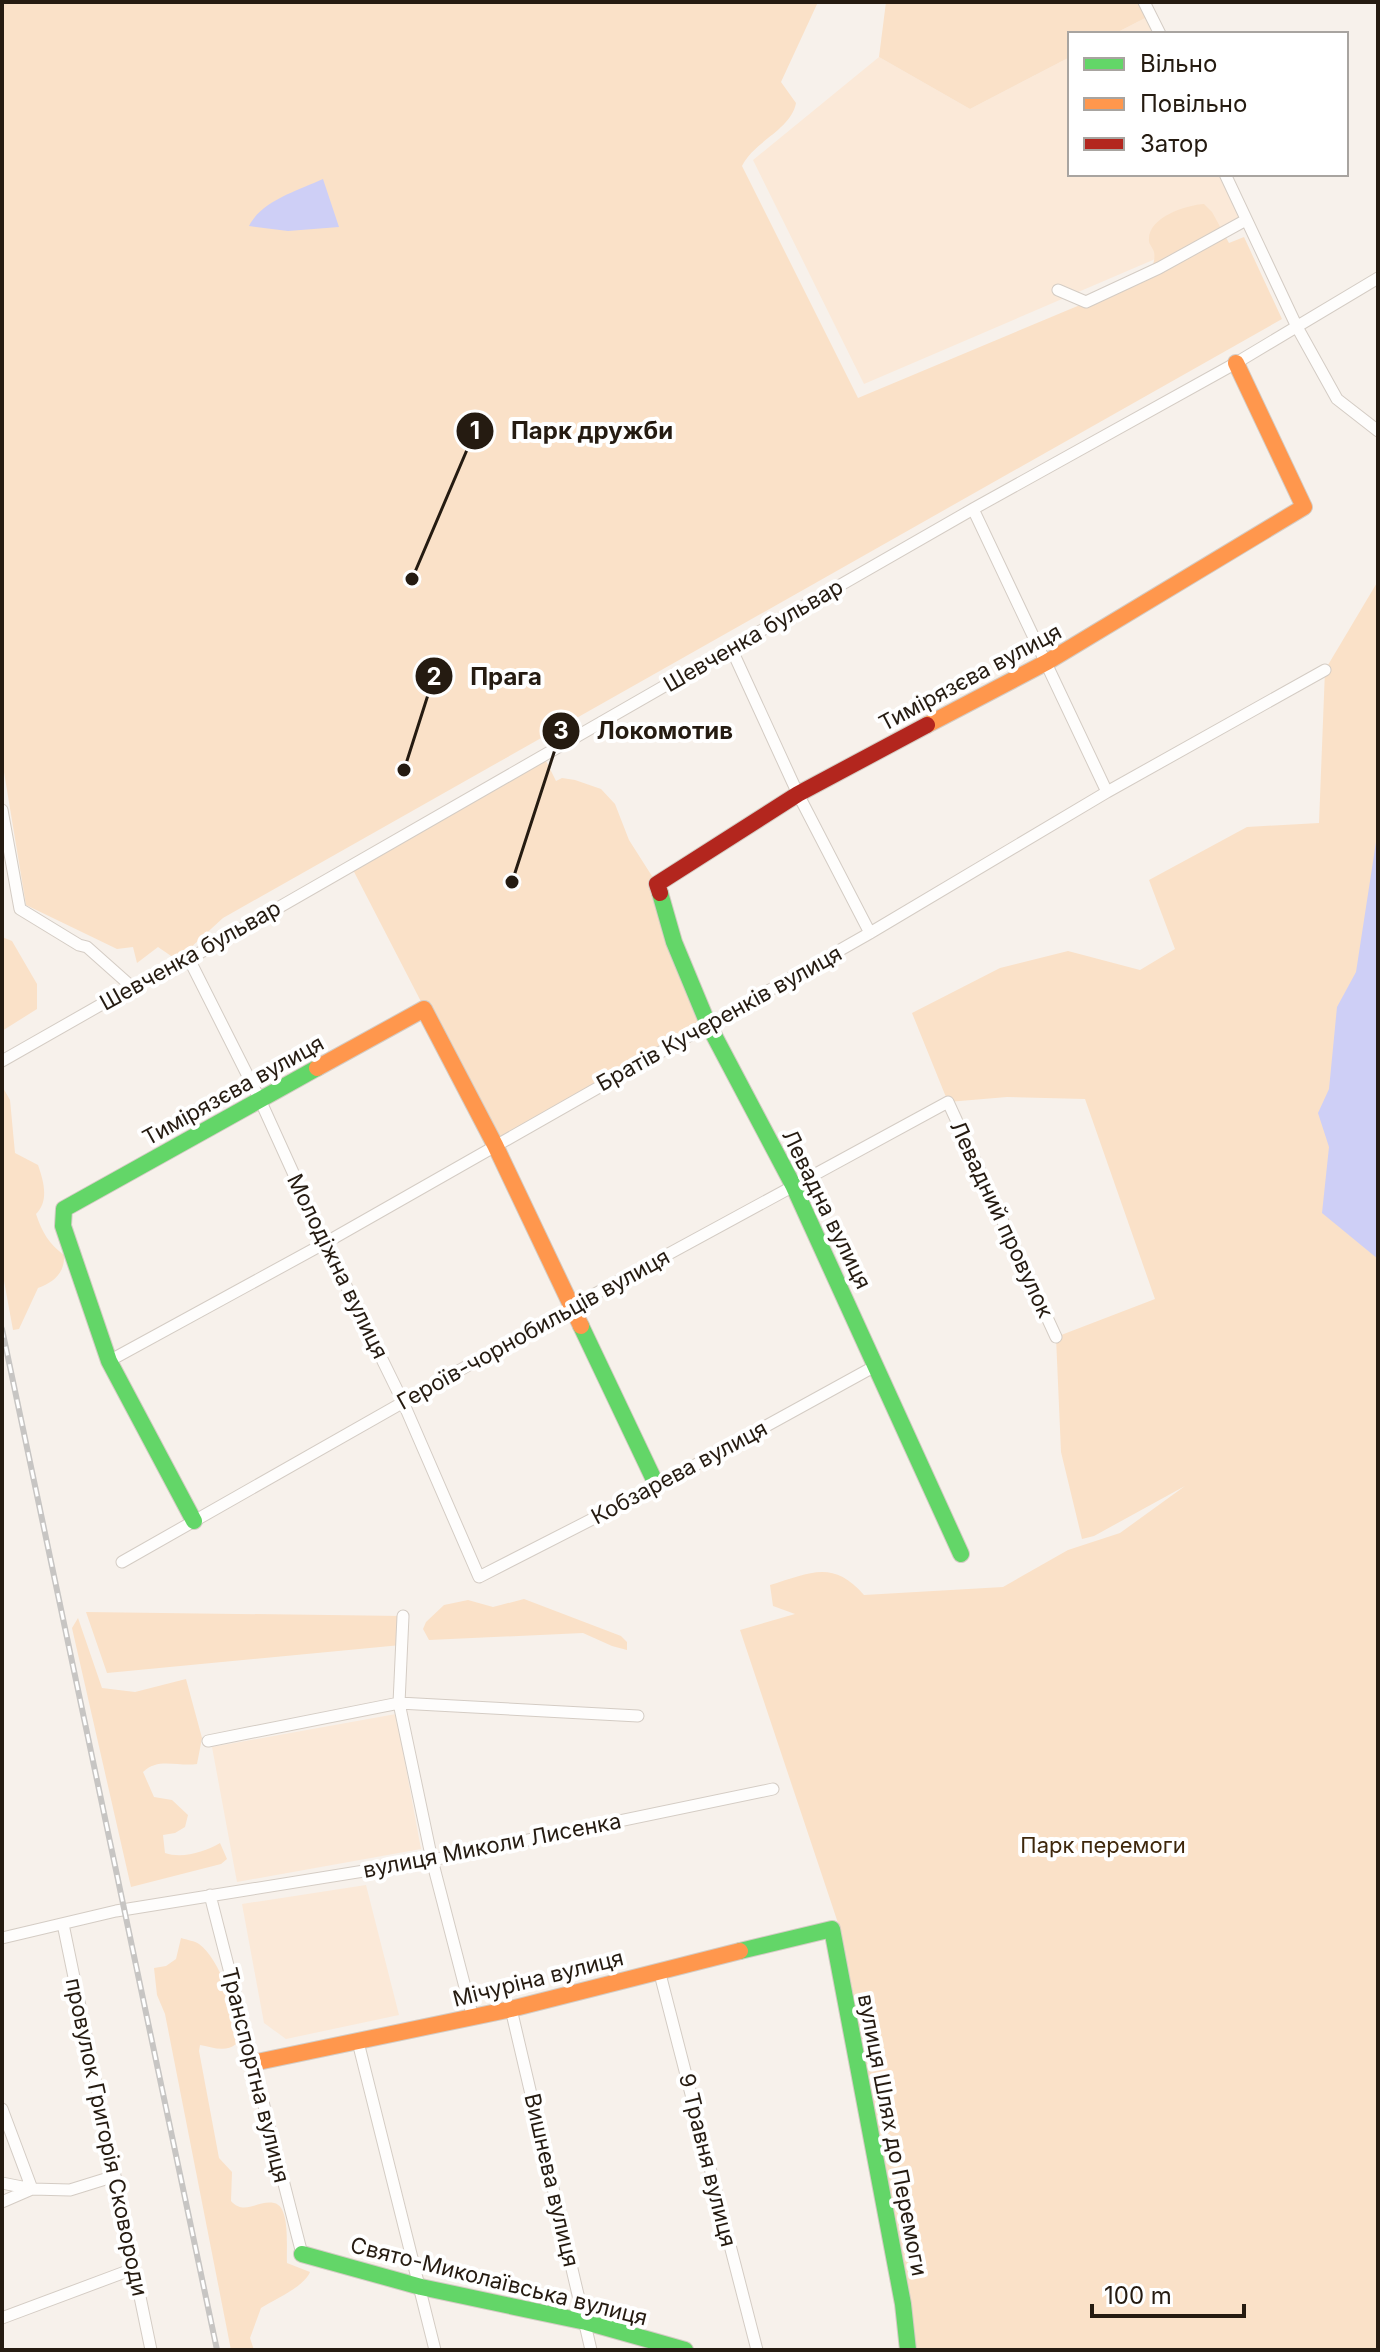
<svg xmlns="http://www.w3.org/2000/svg" width="1380" height="2352" viewBox="0 0 1380 2352" font-family="Inter,sans-serif">
	<rect width="100%" height="100%" fill="#f7f1eb"/>
	<path fill="#fbe9d8" d="M 1151,15 L 1160,34 L 1114,34 Z
		M 879,57 L 970,109 L 1070,57 L 1070,174 L 1225,174 L 1246,220 L 864,384 L 753,160 Z
		M 396,1714 L 421,1849 L 237,1882 L 212,1747 Z
		M 366,1885 L 399,2015 L 286,2039 L 264,2023 L 242,1904 Z"/>
	<path fill="#fae1c8" d="M 2,2 L 818,2 L 781,82 L 796,103 C 791,130 754,141 742,166 L 858,398 L 1147,277 C 1151,270 1156,261 1154,252 C 1153,248 1149,244 1149,241 C 1147,217 1187,205 1204,204 L 1212,212 L 1229,243 L 1244,237 L 1282,319 L 223,918 L 177,960 L 158,947 L 137,963 L 133,947 L 117,949 L 26,905 L 2,760 Z
		M 886,2 L 1144,2 L 1151,15 L 1114,34 L 1070,34 L 1070,57 L 970,109 L 879,57 Z
		M 1378,581 L 1378,2350 L 908,2350 L 841,1932 L 740,1630 L 795,1614 L 773,1606 L 770,1585 C 810,1573 833,1559 864,1595 L 1003,1587 L 1068,1550 L 1120,1533 L 1185,1486 L 1094,1536 L 1082,1539 L 1061,1452 L 1056,1337 L 1155,1299 L 1085,1099 L 1007,1097 L 948,1102 L 912,1013 L 1000,968 L 1068,951 L 1140,970 L 1175,949 L 1149,880 L 1247,827 L 1319,823 L 1325,670 Z
		M 543,755 L 556,781 L 562,778 L 575,780 L 601,789 L 615,804 L 629,840 L 657,884 L 708,1024 L 495,1145 L 350,864 Z
		M 2,937 L 12,941 L 37,984 L 37,1009 L 2,1031 Z
		M 2,1086 L 10,1100 L 15,1153 L 38,1165 C 44,1182 49,1201 36,1214 C 42,1232 49,1244 64,1255 C 65,1273 54,1282 38,1288 L 19,1329 L 13,1330 L 2,1270 Z
		M 524,1599 L 621,1636 L 627,1642 L 627,1650 L 612,1646 L 583,1633 L 429,1640 L 423,1629 L 426,1622 L 444,1605 L 468,1600 L 493,1607 Z
		M 86,1612 L 403,1616 L 401,1645 L 107,1673 Z
		M 78,1618 L 102,1688 L 135,1692 L 186,1679 L 202,1738 L 197,1764 C 178,1767 158,1757 143,1772 L 154,1797 L 172,1800 L 188,1815 L 185,1827 L 175,1833 L 163,1835 L 165,1853 C 182,1859 205,1852 220,1843 L 227,1859 L 221,1864 L 131,1887 L 72,1628 Z
		M 181,1938 C 187,1940 195,1941 199,1944 C 223,1962 237,2016 236,2044 C 226,2053 211,2047 200,2045 L 199,2051 L 219,2158 L 232,2172 L 231,2201 C 244,2216 258,2200 274,2203 C 291,2206 286,2250 287,2263 L 310,2272 C 304,2287 275,2299 261,2308 L 250,2338 L 254,2350 L 231,2350 L 165,2014 L 157,1995 L 154,1968 L 166,1966 L 176,1959 Z"/>
	<path fill="#cecff6" d="M 323,179 L 339,227 L 288,231 L 249,226 C 261,201 299,190 323,179 Z
		M 1378,829 L 1378,1259 L 1322,1213 L 1329,1147 L 1318,1113 L 1329,1089 L 1337,1007 L 1356,972 Z"/>
	<g fill="none" stroke-linecap="round" stroke-linejoin="round">
		<g stroke="#d4ccc4" stroke-width="13">
			<path id="street" d="M 1144,2 L 1160,34
				M 1225,174 L 1297,327 L 1337,399 L 1378,431
				M 1058,290 L 1086,302 L 1159,268 L 1246,220
				M 973,509 L 1107,792
				M 731,648 L 798,794 L 870,933
				M 2,810 L 20,909 L 79,945 L 87,947 L 132,987
				M 189,959 L 261,1102 L 325,1243 L 403,1402 L 479,1577 L 657,1486 L 877,1365
				M 2,1061 L 132,987 L 189,959 L 973,509 L 1236,363 L 1378,278
				M 109,1361 L 325,1243 L 870,933 L 1107,792 L 1325,670
				M 122,1562 L 571,1307 L 948,1102 L 1056,1337
				M 403,1616 L 399,1703 L 432,1860 L 473,2018
				M 208,1741 L 399,1703 L 638,1716
				M 210,1895 L 302,2254
				M 63,1924 L 151,2350
				M 2,1938 L 116,1911 L 432,1860 L 773,1789
				M 659,1970 L 757,2350
				M 511,2009 L 591,2350
				M 358,2042 L 435,2350
				M 2,2109 L 32,2189 L 2,2202
				M 2,2183 L 32,2189 L 70,2190 L 115,2176
				M 2,2318 L 133,2269"/>
		</g>
		<g stroke="#d4ccc4" stroke-width="18">
			<path id="fast" d="M 660,893 L 674,942 L 708,1024 L 793,1185 L 961,1554
				M 581,1326 L 657,1486
				M 194,1521 L 109,1361 L 63,1226 L 64,1209 L 317,1068
				M 740,1951 L 832,1929 L 903,2304 L 908,2350
				M 302,2254 L 421,2287 L 586,2322 L 685,2350"/>
		</g>
		<g stroke="#d4ccc4" stroke-width="18">
			<path id="slow" d="M 927,725 L 1047,662 L 1304,507 L 1236,363
				M 317,1068 L 424,1009 L 495,1145 L 581,1326
				M 253,2063 L 511,2009 L 740,1951"/>
		</g>
		<g stroke="#d4ccc4" stroke-width="18">
			<path id="jam" d="M 660,893 L 657,884 L 798,794 L 927,725"/>
		</g>
		<use href="#street" stroke="#fefdfc" stroke-width="11"/>
		<use href="#fast" stroke="#63d668" stroke-width="16"/>
		<use href="#slow" stroke="#ff974d" stroke-width="16"/>
		<use href="#jam" stroke="#b3261e" stroke-width="16"/>
		<g stroke="#c7c5c3" stroke-width="6">
			<path id="rail" d="M 2,1329 L 217,2350"/>
		</g>
		<use href="#rail" stroke="#fff" stroke-width="3" stroke-dasharray="9" stroke-linecap="butt"/>
	</g>
	<g text-anchor="middle" stroke-width="8" stroke-linejoin="round" paint-order="stroke">
		<g font-size="22" fill="#251b11" stroke="#fff">
			<text transform="translate(753 635) rotate(-30)" y="8">Шевченка бульвар</text>
			<text transform="translate(970 677) rotate(-28)" y="8">Тимірязєва вулиця</text>
			<text transform="translate(190 955) rotate(-29)" y="8">Шевченка бульвар</text>
			<text transform="translate(719 1018) rotate(-29)" y="8">Братів Кучеренків вулиця</text>
			<text transform="translate(233 1090) rotate(-29)" y="8">Тимірязєва вулиця</text>
			<text transform="translate(827 1209) rotate(64)" y="8">Левадна вулиця</text>
			<text transform="translate(1002 1219) rotate(65)" y="8">Левадний провулок</text>
			<text transform="translate(338 1266) rotate(64)" y="8">Молодіжна вулиця</text>
			<text transform="translate(533 1329) rotate(-29)" y="8">Героїв-чорнобильців вулиця</text>
			<text transform="translate(679 1472) rotate(-28)" y="8">Кобзарева вулиця</text>
			<text transform="translate(492 1845) rotate(-11)" y="8">вулиця Миколи Лисенка</text>
			<text transform="translate(538 1978) rotate(-14)" y="8">Мічуріна вулиця</text>
			<text transform="translate(256 2075) rotate(76)" y="8">Транспортна вулиця</text>
			<text transform="translate(893 2135) rotate(79)" y="8">вулиця Шлях до Перемоги</text>
			<text transform="translate(107 2137) rotate(78)" y="8">провулок Григорія Сковороди</text>
			<text transform="translate(708 2160) rotate(76)" y="8">9 Травня вулиця</text>
			<text transform="translate(552 2180) rotate(77)" y="8">Вишнева вулиця</text>
			<text transform="translate(499 2281) rotate(14)" y="8">Свято-Миколаївська вулиця</text>
		</g>
		<g font-size="22" fill="#3e270c" stroke="#fff">
			<text x="1103" y="1853">Парк перемоги</text>
		</g>
	</g>
	<path fill="none" stroke="#251b11" stroke-width="3" d="M412 579L475 431M404 770L434 676M512 882L561 731"/>
	<g fill="#251b11" stroke="#fff" stroke-width="3">
		<circle cx="412" cy="579" r="8"/>
		<circle cx="404" cy="770" r="8"/>
		<circle cx="512" cy="882" r="8"/>
		<circle cx="475" cy="431" r="20"/>
		<circle cx="434" cy="676" r="20"/>
		<circle cx="561" cy="731" r="20"/>
	</g>
	<g font-size="24" text-anchor="middle" font-weight="bold" fill="#fff">
		<text x="475" y="439">1</text>
		<text x="434" y="685">2</text>
		<text x="561" y="739">3</text>
	</g>
	<g font-size="24" text-anchor="middle" font-weight="bold" fill="#251b11" stroke="#fff" stroke-width="8" stroke-linejoin="round" paint-order="stroke">
		<text x="592" y="439">Парк дружби</text>
		<text x="506" y="685">Прага</text>
		<text x="665" y="739">Локомотив</text>
	</g>
	<rect width="1380" height="2352" fill="none" stroke="#251b11" stroke-width="8"/>
	<rect x="1068" y="32" width="280" height="144" fill="#ffffff" stroke="#a8a4a0" stroke-width="2"/>
	<rect x="1084" y="58" width="40" height="12" fill="#63d668" stroke="#a8a4a0" stroke-width="2"/>
	<text x="1140" y="72" font-size="24" fill="#251b11">Вільно</text>
	<rect x="1084" y="98" width="40" height="12" fill="#ff974d" stroke="#a8a4a0" stroke-width="2"/>
	<text x="1140" y="112" font-size="24" fill="#251b11">Повільно</text>
	<rect x="1084" y="138" width="40" height="12" fill="#b3261e" stroke="#a8a4a0" stroke-width="2"/>
	<text x="1140" y="152" font-size="24" fill="#251b11">Затор</text>
	<path d="M1092 2304v12h152v-12" fill="none" stroke="#251b11" stroke-width="4"/>
	<text x="1104" y="2304" font-size="24" fill="#251b11" stroke="#ffffff" stroke-width="6" paint-order="stroke">100 m</text>
</svg>
